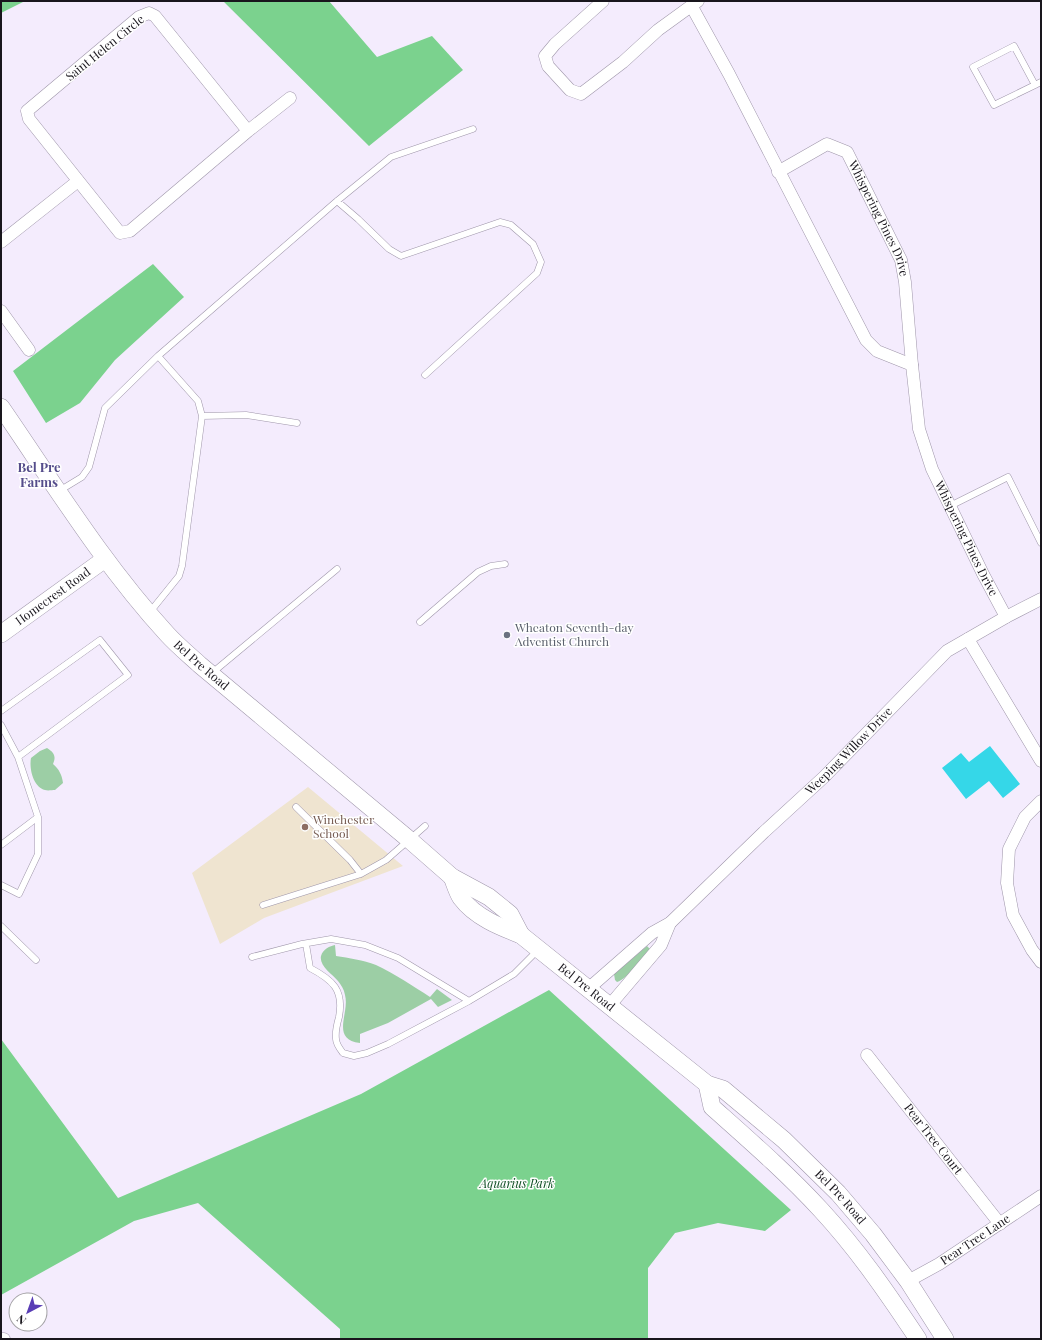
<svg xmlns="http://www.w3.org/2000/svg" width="1042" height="1340" viewBox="0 0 1042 1340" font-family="'Playfair Display',serif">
	<rect width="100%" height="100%" fill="#f4ecfd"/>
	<path fill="#efe4d0" d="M 308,787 L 403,866 L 264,918 L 220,944 L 192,873 Z"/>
	<path fill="#9ccea5" d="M 47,748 C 55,753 56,757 53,764 C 59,769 62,775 63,783 L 55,790 C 52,790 48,791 45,790 C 33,787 29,768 31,758 L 40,751 Z
		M 335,945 L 336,956 C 349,958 363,960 376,965 C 395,974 413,986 430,997 L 437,989 L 452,1000 L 438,1007 L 431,999 L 388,1023 L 360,1034 L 360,1043 C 330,1039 350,1013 345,995 C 344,989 341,985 338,981 C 332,974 319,966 321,956 C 323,949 330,946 335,945 Z
		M 647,946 L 650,949 C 642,958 628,979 617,982 L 615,980 L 614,974 Z"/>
	<path fill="#7bd28e" d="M 1,1 L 25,1 L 1,13 Z
		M 223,1 L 329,1 L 377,57 L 432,36 L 463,70 L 369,146 Z
		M 153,264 L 184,297 L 115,360 L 80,403 L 46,423 L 13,371 Z
		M 549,990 L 791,1210 L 765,1231 L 718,1223 L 675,1233 L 648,1268 L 648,1339 L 340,1339 L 340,1329 L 198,1203 L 134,1221 L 1,1295 L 1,1039 L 118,1198 L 361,1094 Z"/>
	<path fill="#35d7e8" d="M 990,746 L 1020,784 L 1003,798 L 989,781 L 966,799 L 942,768 L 961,753 L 969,762 Z"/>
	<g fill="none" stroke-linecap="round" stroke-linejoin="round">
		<g stroke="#9f96aa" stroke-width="7">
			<path id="lane" d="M 1035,85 L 1014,46 L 973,67 L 994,105 L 1035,85 L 1041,82
				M 337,201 L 358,219 L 389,249 L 401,256 L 500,222 L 511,225 L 533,244 L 541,262 L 537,273 L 425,375
				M 202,416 L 246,415 L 297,423
				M 59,491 L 82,477 L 89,467 L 105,408 L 158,356
				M 950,506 L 1008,477 L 1041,543
				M 150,612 L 179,576 L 182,566 L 202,416 L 198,401 L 158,356 L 337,201 L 391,157 L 473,129
				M 420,622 L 478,572 L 491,566 L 505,564
				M 212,673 L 337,569
				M 1,711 L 100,640 L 128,675 L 18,757
				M 1,725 L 18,757 L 38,817 L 38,854 L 19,894 L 1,885
				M 296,807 L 350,860 L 361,874
				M 1,845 L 38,817
				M 263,905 L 361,874 L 386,860 L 425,826
				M 1,926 L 36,960
				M 306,944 L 310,968 C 333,980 344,990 339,1017 C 337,1024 335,1032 336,1039 C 336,1044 340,1049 343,1053 L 354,1056 L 367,1053 L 388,1044 L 469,1001
				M 252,957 L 302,944 L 331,939 L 365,945 L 398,958 L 469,1001 L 514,974 L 538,950"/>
		</g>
		<g stroke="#9f96aa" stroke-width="13">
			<g id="street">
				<path d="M 603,1 L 555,44 L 545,56 L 548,66 L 570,90 L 581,94 L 623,62 L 658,30 L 698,1"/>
				<path id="s1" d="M 692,7 L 729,74 L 866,340 L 877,351 L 912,365 L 919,429 L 932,469 L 983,574 L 1006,617"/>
				<path d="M 248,131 L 155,16 L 149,13 L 139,17 L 27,111 L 29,119 L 120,233 L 130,231 L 248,131 L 290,98"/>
				<path id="s2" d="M 778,172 L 827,144 L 847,152 L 901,260 L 905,282 L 912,365"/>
				<path d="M 1,242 L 78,181"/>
				<path d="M 1,311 L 29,350"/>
				<path d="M 968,639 L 1041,761"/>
				<path d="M 1041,801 L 1025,817 L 1009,849 L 1007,883 L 1013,915 L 1032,950 L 1041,962"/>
				<path id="s3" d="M 588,989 L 652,933 L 670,923 L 764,832 L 824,777 L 947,651 L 1006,617 L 1041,599"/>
				<path d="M 610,1005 L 661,945 L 670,923"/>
				<path id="s4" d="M 867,1055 L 1000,1224"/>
				<path id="s5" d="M 908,1281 L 939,1264 L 1041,1196"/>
				<path d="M 1,1339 L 4,1339"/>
			</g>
		</g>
		<g stroke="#9f96aa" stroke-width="18">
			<g id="secondary">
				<path id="s6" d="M 1,407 C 54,484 103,564 167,634 C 177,645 189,655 200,665 L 412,842 L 452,877 L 489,897 L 510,914 L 521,935"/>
				<path id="s7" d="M 1,634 L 105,559"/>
				<path id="s8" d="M 452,877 C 455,884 457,892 461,898 C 475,917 500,927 521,935 L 707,1084 L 723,1089 L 784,1140 L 838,1193 L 873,1234 L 908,1281 L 945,1339"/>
				<path d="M 707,1084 L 712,1107 C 749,1140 787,1173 821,1210 C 858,1250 888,1294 918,1339"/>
			</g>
		</g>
		<use href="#lane" stroke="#fff" stroke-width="6"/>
		<use href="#street" stroke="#fff" stroke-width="12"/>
		<use href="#secondary" stroke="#fff" stroke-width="17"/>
	</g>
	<circle fill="#6b7280" stroke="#fff" stroke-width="1.5" cx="507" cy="635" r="4"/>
	<circle fill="#8d6e63" stroke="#fff" stroke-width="1.5" cx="305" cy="827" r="4"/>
	<g text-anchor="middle" stroke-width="3" stroke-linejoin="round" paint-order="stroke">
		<g font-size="12" fill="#19161d" stroke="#fff">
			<text transform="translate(105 48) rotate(-39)" y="4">Saint Helen Circle</text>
			<text dy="4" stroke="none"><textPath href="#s2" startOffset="152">Whispering Pines Drive</textPath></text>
			<text dy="4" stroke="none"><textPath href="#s1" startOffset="613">Whispering Pines Drive</textPath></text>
			<text dy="4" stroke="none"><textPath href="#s7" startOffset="64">Homecrest Road</textPath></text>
			<text dy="4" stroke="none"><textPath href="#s6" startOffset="328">Bel Pre Road</textPath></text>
			<text dy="4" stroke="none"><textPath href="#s3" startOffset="354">Weeping Willow Drive</textPath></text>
			<text dy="4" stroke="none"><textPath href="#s8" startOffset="178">Bel Pre Road</textPath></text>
			<text dy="4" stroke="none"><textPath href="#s4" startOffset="107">Pear Tree Court</textPath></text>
			<text dy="4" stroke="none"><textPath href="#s8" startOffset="509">Bel Pre Road</textPath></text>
			<text dy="4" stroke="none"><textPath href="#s5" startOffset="79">Pear Tree Lane</textPath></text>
		</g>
		<g font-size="12" fill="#5b616d" stroke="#fff" text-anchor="start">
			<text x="515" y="632">Wheaton Seventh-day<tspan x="515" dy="14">Adventist Church</tspan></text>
		</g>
		<g font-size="12" fill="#785e54" stroke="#fff" text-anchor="start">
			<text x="313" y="824">Winchester<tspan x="313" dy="14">School</tspan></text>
		</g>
		<g font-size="12" font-style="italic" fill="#115126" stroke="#fff">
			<text x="517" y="1188">Aquarius Park</text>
		</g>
		<g font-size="13" font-weight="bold" fill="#554d8b" stroke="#fff">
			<text x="39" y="472">Bel Pre<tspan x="39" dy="15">Farms</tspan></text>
		</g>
	</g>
	<rect width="1042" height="1340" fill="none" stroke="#19161d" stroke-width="4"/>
	<g transform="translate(28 1312) rotate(221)"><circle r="19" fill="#ffffff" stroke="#a3a2a5"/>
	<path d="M0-3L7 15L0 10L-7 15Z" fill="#593db5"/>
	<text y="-6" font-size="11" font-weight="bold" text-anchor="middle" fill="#19161d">N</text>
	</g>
</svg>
